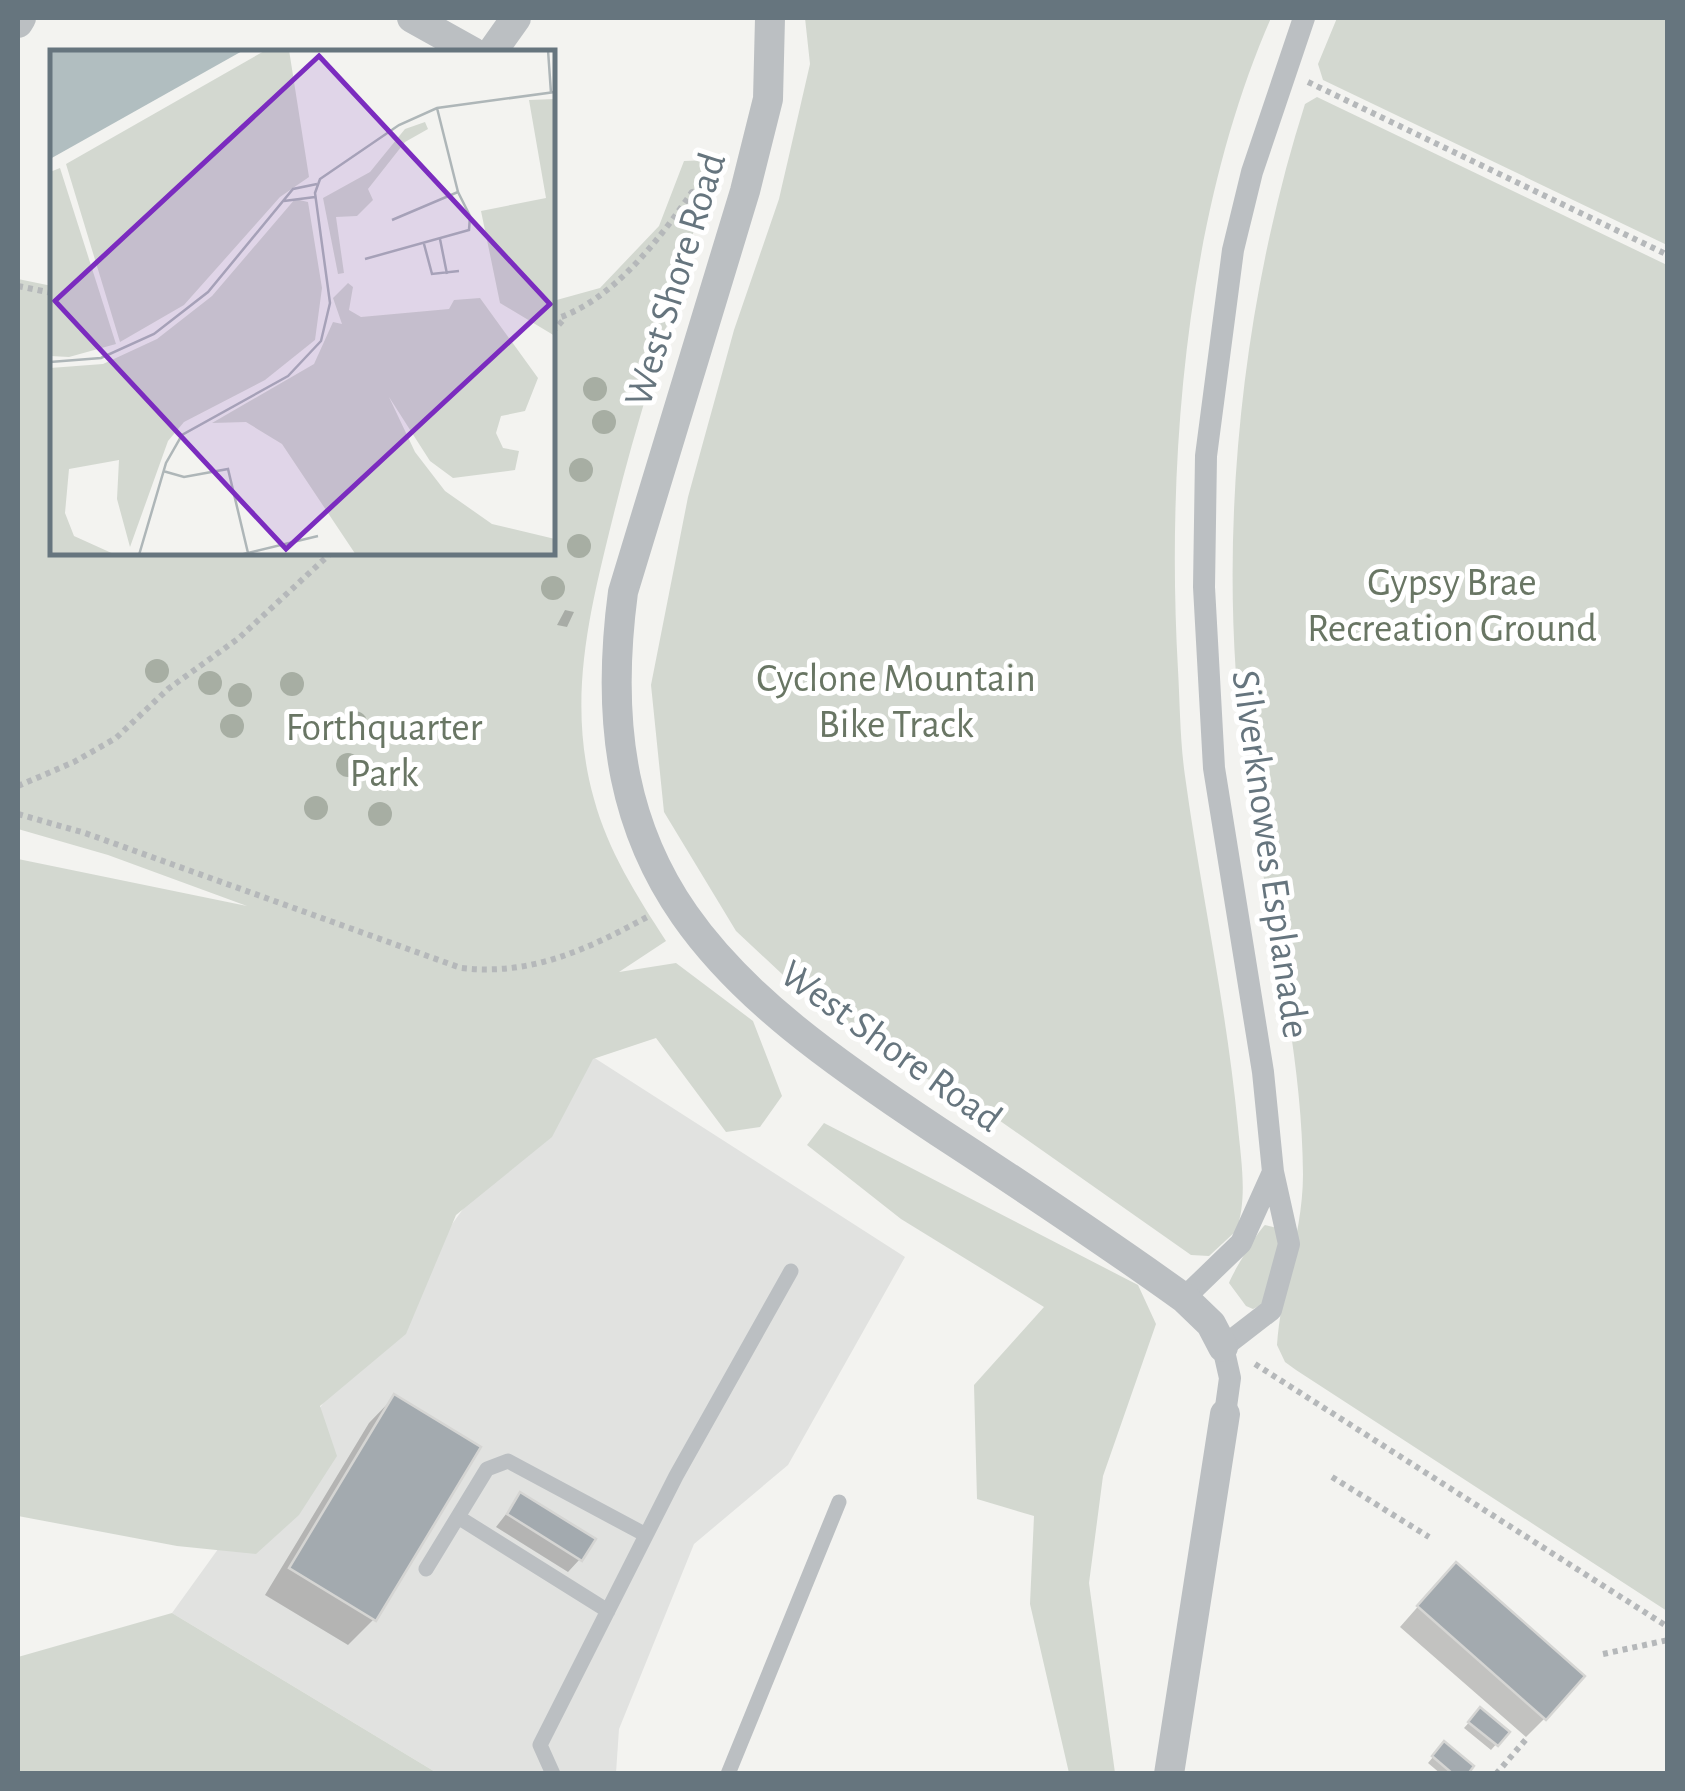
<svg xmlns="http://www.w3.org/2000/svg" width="1685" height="1791" viewBox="0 0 1685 1791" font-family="'Alegreya Sans',sans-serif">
	<rect width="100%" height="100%" fill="#f3f3f0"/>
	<path fill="#e1e2e0" d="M 579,1048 L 905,1257 L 788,1465 L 694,1544 L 619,1729 L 616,1773 L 437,1773 L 172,1613 Z"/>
	<path fill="#d3d8d0" d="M 805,18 L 1271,18 C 1186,212 1166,460 1178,670 C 1180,705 1180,741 1185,776 C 1201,893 1227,1009 1238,1127 C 1241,1160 1248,1199 1236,1231 L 1209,1256 L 1191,1255 L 966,1097 L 925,1078 L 829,1018 L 736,931 L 664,812 L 651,685 L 688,497 L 734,330 L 779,199 L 810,64 Z
		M 1337,18 L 1667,18 L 1667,245 L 1323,80 L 1318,64 Z
		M 1317,97 L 1667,265 L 1667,1611 L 1296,1370 L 1285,1362 L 1277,1345 C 1281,1287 1303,1233 1303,1174 C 1302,1039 1264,903 1246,769 C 1215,554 1239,311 1305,104 Z
		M 711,160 C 685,279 643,395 614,513 C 590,610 566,700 594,799 C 608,851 637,896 666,941 L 619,972 L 676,963 L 753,1021 L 782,1096 L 760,1127 L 726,1132 L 656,1038 L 593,1059 L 552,1137 L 456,1215 L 406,1334 L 320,1406 L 337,1456 L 299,1515 L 256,1554 L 177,1546 L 18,1516 L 18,859 L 247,906 L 108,855 L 18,829 L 18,279 L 52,286 L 52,552 L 552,552 L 553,301 L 600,288 L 659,226 L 684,161 Z
		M 824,1123 L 1138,1285 L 1156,1324 L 1103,1476 L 1089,1583 L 1115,1773 L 1069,1773 L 1030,1604 L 1034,1516 L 977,1499 L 974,1385 L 1044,1307 L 901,1219 L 807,1145 Z
		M 1265,1225 L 1277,1228 L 1281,1241 L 1263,1304 L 1253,1309 L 1246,1306 L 1229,1283 C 1233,1272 1258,1231 1265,1225 Z
		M 172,1613 L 437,1773 L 18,1773 L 18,1657 Z"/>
	<path fill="#0003" d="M 565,610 L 574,612 L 567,627 L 557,625 Z
		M 394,1397 L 374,1619 L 348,1645 L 265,1595 L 369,1423 Z
		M 521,1495 L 580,1559 L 568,1572 L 496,1527 Z
		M 1437,1585 L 1545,1718 L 1526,1737 L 1400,1627 Z
		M 1480,1710 L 1507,1732 L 1491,1750 L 1464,1728 Z
		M 1439,1750 L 1465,1774 L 1441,1774 L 1428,1763 Z"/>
	<path fill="#a3aaaf" stroke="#d5d5d3" stroke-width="2.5" d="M 394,1394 L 481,1447 L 376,1621 L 289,1568 Z
		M 520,1492 L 596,1539 L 582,1561 L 507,1514 Z
		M 1456,1562 L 1585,1676 L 1546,1720 L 1417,1606 Z
		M 1480,1707 L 1510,1732 L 1498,1746 L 1468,1722 Z
		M 1444,1741 L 1474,1766 L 1468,1774 L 1453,1774 L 1432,1756 Z"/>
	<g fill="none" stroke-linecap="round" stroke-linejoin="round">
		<path stroke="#b5b8ba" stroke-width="6" stroke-dasharray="5 5" stroke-linecap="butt" d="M 1308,82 L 1668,255
			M 18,286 L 52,293
			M 552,320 C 611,303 659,240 692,192 L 704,191
			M 552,332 L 565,318
			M 18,786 L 74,762 L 116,738 L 168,689 L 239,638 L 332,552
			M 18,814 L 85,833 L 461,968 C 532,976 588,949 649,916
			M 1255,1364 L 1668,1627
			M 1332,1477 L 1429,1537
			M 1603,1654 L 1668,1640
			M 1496,1774 L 1528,1737"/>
		<path stroke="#bbbfc2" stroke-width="15" d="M 458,1517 L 608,1611
			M 426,1569 L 487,1469 L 508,1461 L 646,1535
			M 553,1774 L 540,1745 L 676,1476 L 791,1271
			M 728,1774 L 839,1502"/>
		<path stroke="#bbbfc2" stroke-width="22" d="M 1184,1298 L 1241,1243 L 1273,1172
			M 1225,1414 L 1230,1378 L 1223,1347 L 1271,1310 L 1289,1244 L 1273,1172 L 1263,1072 L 1214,768 L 1204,587 L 1206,456 L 1233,250 L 1252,172 L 1304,18"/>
		<path stroke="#bbbfc2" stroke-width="30" d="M 412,18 L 473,52
			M 770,18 L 768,99 L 745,191 L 623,592 C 585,878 720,987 939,1132 C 1022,1186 1103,1240 1184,1298 L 1211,1324 L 1223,1347
			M 18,23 L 21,18
			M 492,52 L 516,18
			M 1169,1774 L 1225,1414"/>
	</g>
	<g fill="#a7aea3">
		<circle cx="595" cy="389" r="12"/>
		<circle cx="604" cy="422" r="12"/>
		<circle cx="581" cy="470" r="12"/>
		<circle cx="579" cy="546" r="12"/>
		<circle cx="553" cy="588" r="12"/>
		<circle cx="157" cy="671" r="12"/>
		<circle cx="210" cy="683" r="12"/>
		<circle cx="292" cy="684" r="12"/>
		<circle cx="240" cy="695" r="12"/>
		<circle cx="355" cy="723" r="12"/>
		<circle cx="232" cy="726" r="12"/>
		<circle cx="348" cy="765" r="12"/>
		<circle cx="316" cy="808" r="12"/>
		<circle cx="380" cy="814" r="12"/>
	</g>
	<g text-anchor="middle" stroke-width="10" stroke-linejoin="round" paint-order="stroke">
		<g font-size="40" fill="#66757e" stroke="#fff">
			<text transform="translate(674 279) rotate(-73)" y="14">West Shore Road</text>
			<text transform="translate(1272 854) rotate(82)" y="14">Silverknowes Esplanade</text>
			<text transform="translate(892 1045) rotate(36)" y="14">West Shore Road</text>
		</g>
		<g font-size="40" fill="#697664" stroke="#fff">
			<text x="1452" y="595">Gypsy Brae<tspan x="1452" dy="46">Recreation Ground</tspan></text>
			<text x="896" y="691">Cyclone Mountain<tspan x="896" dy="46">Bike Track</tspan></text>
			<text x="384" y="740">Forthquarter<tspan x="384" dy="46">Park</tspan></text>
		</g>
	</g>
	<g transform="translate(50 50)">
		<rect width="505" height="505" fill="#f3f3f0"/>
		<path d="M 216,0 L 239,0 L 259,127 L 230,147 L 134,255 L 70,292 L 16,114 ZM 505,49 L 505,286 L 450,253 L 431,161 L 496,148 L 479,50 ZM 375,72 L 378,79 L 355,92 L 318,139 L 323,150 L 307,166 L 286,167 L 294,223 L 288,224 L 273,148 L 320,122 L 355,79 ZM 10,118 L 66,294 L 19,307 L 0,306 L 0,122 ZM 245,149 L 258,152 L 272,238 L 265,290 L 215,330 L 134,372 L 118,391 L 80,497 L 67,449 L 69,410 L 19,419 L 15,463 L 24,486 L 66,505 L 0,505 L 0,318 L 53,314 L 107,289 L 162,246 ZM 298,233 L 303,237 L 299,260 L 311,267 L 399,259 L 404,250 L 430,248 L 488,328 L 475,361 L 451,366 L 446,383 L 453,398 L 469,401 L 465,420 L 403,428 L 380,411 L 339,347 L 365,402 L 395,441 L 442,474 L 505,489 L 505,505 L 306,505 L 232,394 L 196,372 L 162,373 L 264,314 L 283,272 L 292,274 L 283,248 Z" fill="#d3d8d0"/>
		<path d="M 0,0 L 194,0 L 0,109 Z" fill="#b1bec0"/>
		<path fill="none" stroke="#aeb6b8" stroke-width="2.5" d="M 498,0 L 501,43M 234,151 L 265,147M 342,170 L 408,142 L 387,58M 390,189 L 397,224M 374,194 L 382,224 L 409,221M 315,209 L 419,180 L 420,166 L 408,142M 0,312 L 51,308 L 104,284 L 158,242 L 243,139 L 267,134M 113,421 L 134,427 L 178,419 L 198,503 L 190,505M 198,503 L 268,486M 89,505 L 116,413 L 132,385 L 238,326 L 271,291 L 280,253 L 265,143 L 270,129 L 349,75 L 387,58 L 505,42"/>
		<path fill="#7b2cbf" fill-opacity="0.15" stroke="#7b2cbf" stroke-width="5" d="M 269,6 L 500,254 L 236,499 L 5,251 Z"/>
		<rect width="505" height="505" fill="none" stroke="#66757e" stroke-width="5"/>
	</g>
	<rect width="1685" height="1791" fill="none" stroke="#66757e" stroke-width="40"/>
</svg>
